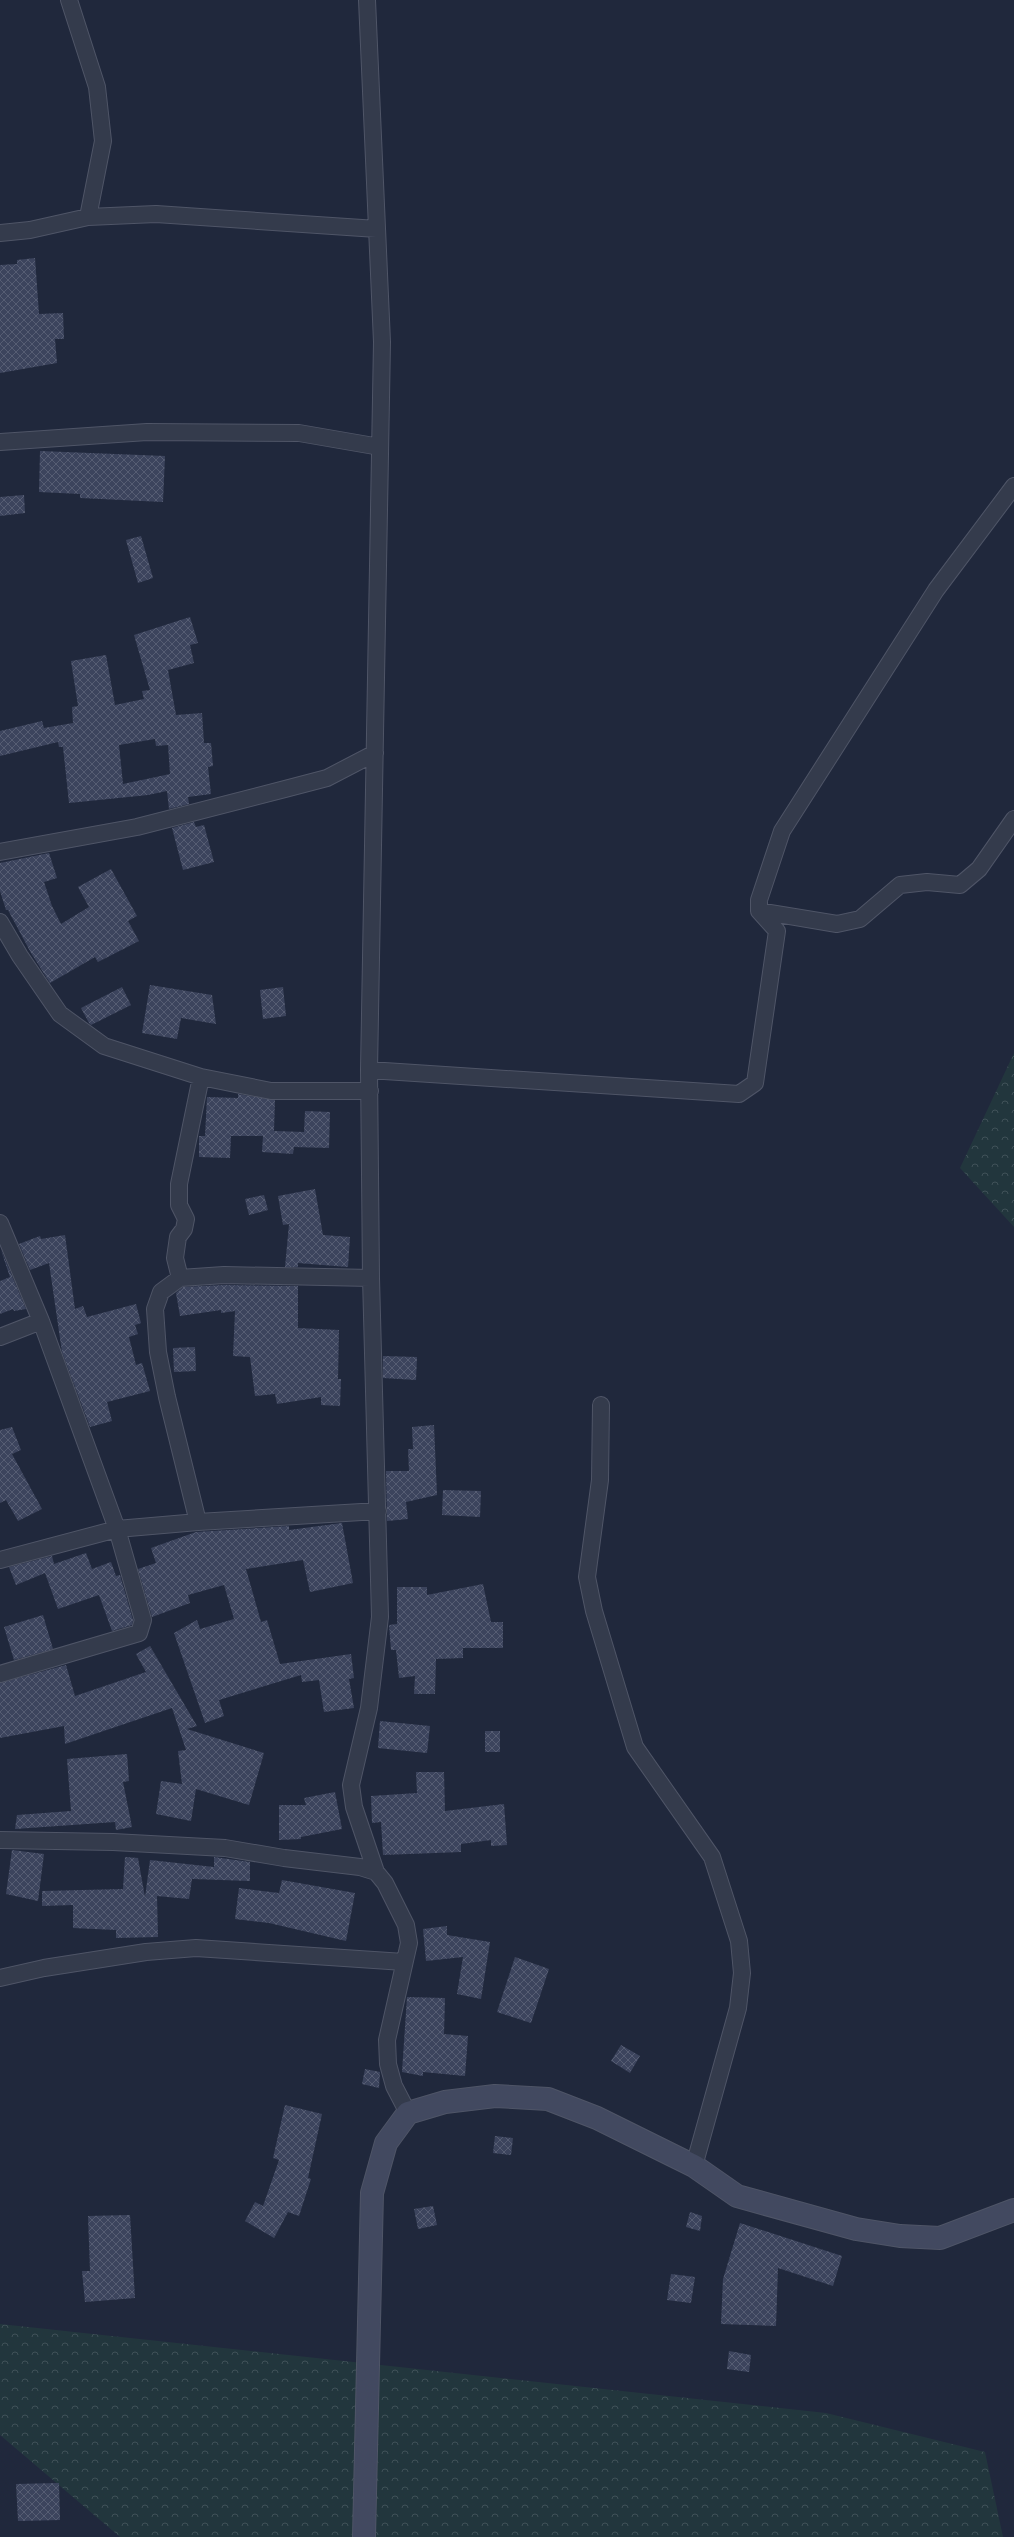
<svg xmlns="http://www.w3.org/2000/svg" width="1014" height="2537" viewBox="0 0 1014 2537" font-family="'Roboto Condensed',sans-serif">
	<defs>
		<pattern id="forest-crowns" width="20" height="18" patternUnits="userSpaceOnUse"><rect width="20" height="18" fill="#22363d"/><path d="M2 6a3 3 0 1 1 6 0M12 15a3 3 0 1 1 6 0" fill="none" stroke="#405158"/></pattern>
		<pattern id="building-cross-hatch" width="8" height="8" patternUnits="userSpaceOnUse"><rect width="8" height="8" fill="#3c445d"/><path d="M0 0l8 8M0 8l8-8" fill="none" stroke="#565d73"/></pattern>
	</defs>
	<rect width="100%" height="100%" fill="#20283c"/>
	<path fill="url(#forest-crowns)" d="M 1014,1053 L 1014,1227 L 960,1168 Z
		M 0,2324 L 826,2413 L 985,2452 L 1003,2537 L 120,2537 L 0,2435 Z"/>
	<path fill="url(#building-cross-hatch)" fill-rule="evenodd" d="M 35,258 L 39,314 L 63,313 L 64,339 L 55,339 L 57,363 L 0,373 L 0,265 L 17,264 L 17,260 Z
		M 40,451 L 165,456 L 163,502 L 80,498 L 80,494 L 39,492 Z
		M 24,495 L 25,513 L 0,516 L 0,497 Z
		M 141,536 L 153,578 L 138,583 L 126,540 Z
		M 190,617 L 198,643 L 190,645 L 194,663 L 168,670 L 176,715 L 202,713 L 204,743 L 211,743 L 213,766 L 208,767 L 211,794 L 188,797 L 189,804 L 169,809 L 167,791 L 148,795 L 69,803 L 63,747 L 59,747 L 58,742 L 0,756 L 0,731 L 42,721 L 44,728 L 73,723 L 72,707 L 78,706 L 71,661 L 106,655 L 115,705 L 144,699 L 142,691 L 150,690 L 134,635 ZM 155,739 L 156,746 L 168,745 L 170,774 L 123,784 L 119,745 Z
		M 194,822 L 196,827 L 204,825 L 214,862 L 183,870 L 172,828 Z
		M 49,853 L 57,878 L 44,882 L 52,906 L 61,924 L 89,907 L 78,887 L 111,869 L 137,916 L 128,921 L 139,941 L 98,962 L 95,957 L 50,983 L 31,953 L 8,910 L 6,910 L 0,891 L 0,863 Z
		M 150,985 L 212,995 L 216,1024 L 181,1018 L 177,1039 L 142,1033 Z
		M 122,987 L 131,1005 L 91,1025 L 89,1023 L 81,1008 Z
		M 283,987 L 286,1016 L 263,1019 L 260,990 Z
		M 238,1094 L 275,1100 L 274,1131 L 304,1132 L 305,1111 L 330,1112 L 329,1148 L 294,1147 L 293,1154 L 262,1152 L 263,1136 L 231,1136 L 230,1158 L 199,1157 L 199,1136 L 205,1136 L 207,1097 L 238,1098 Z
		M 315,1189 L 323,1235 L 350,1237 L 348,1267 L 298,1263 L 298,1267 L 285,1267 L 289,1224 L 283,1225 L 278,1196 Z
		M 264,1195 L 268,1210 L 249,1215 L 245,1199 Z
		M 65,1235 L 75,1309 L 83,1306 L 87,1317 L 136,1304 L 141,1323 L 135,1325 L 138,1334 L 129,1337 L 136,1365 L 142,1363 L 150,1391 L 107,1402 L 112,1421 L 90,1427 L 62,1352 L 49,1263 L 30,1270 L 19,1244 L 40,1236 L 41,1239 Z
		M 1,1250 L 26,1309 L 14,1311 L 13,1309 L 0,1314 L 0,1281 L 10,1277 Z
		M 224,1285 L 298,1286 L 298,1328 L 339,1330 L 338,1379 L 341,1379 L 340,1406 L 321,1405 L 321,1397 L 277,1404 L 275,1394 L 255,1396 L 250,1357 L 233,1356 L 235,1311 L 221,1313 L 221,1310 L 180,1316 L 176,1293 L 183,1287 Z
		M 195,1347 L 196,1371 L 174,1372 L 173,1348 Z
		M 383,1356 L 417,1357 L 416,1380 L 383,1378 Z
		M 434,1425 L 437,1495 L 406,1502 L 408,1519 L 387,1521 L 386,1471 L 409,1471 L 408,1449 L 413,1449 L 412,1427 Z
		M 12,1427 L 21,1450 L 12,1454 L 42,1509 L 18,1521 L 6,1500 L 0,1503 L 0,1430 Z
		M 443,1490 L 481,1491 L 480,1517 L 442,1515 Z
		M 342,1523 L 353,1583 L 310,1592 L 303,1560 L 246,1569 L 261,1622 L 267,1620 L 280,1664 L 351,1654 L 354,1678 L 349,1679 L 354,1708 L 324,1712 L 319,1680 L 302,1682 L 301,1675 L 219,1700 L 224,1716 L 205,1723 L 174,1633 L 197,1620 L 200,1629 L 234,1619 L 224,1585 L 188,1595 L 190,1603 L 152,1617 L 138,1569 L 156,1563 L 151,1548 L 196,1532 L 289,1526 L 289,1530 Z
		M 86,1553 L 92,1569 L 111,1562 L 116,1576 L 120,1575 L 133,1620 L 132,1625 L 112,1631 L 99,1595 L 58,1609 L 45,1573 L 16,1585 L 9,1567 L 52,1556 L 54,1564 Z
		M 483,1584 L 491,1622 L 503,1622 L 503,1648 L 463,1648 L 463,1658 L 436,1659 L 435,1694 L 414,1694 L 415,1676 L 399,1678 L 396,1650 L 391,1650 L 389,1625 L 397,1624 L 397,1587 L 427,1587 L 427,1595 Z
		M 43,1615 L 53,1649 L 14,1660 L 4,1627 Z
		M 150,1646 L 197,1726 L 187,1729 L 264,1753 L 249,1805 L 196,1789 L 191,1821 L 156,1814 L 161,1781 L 182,1784 L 178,1751 L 186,1750 L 172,1708 L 65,1744 L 64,1726 L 0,1738 L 0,1683 L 66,1665 L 75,1696 L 146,1672 L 136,1654 Z
		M 380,1721 L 430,1726 L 427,1753 L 378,1748 Z
		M 485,1731 L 500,1731 L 500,1752 L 485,1752 Z
		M 127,1754 L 129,1781 L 123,1782 L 132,1827 L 116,1830 L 115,1822 L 15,1829 L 17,1815 L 71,1811 L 67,1759 Z
		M 416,1772 L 444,1772 L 445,1811 L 504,1804 L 507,1845 L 491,1846 L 491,1840 L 461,1844 L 461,1852 L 383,1855 L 381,1822 L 372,1823 L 371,1796 L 417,1793 Z
		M 335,1792 L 342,1829 L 301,1837 L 301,1839 L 279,1840 L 279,1805 L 306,1805 L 304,1798 Z
		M 12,1850 L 44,1854 L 38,1901 L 6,1894 Z
		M 125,1857 L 138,1858 L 145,1897 L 150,1860 L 214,1867 L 214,1857 L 250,1862 L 250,1881 L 192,1879 L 189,1899 L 157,1896 L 158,1937 L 116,1938 L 116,1930 L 73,1928 L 73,1905 L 42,1906 L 42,1891 L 123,1889 Z
		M 282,1880 L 355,1893 L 346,1941 L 269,1923 L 235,1919 L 239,1888 L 279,1893 Z
		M 447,1926 L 447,1935 L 490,1942 L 481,1999 L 457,1994 L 463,1957 L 426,1961 L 423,1929 Z
		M 515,1957 L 549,1969 L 531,2023 L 497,2012 Z
		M 407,1997 L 445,1998 L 444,2034 L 468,2036 L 465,2076 L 423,2072 L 423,2076 L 402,2072 Z
		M 621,2045 L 640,2056 L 630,2073 L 611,2061 Z
		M 365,2069 L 380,2072 L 379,2088 L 362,2084 Z
		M 285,2105 L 322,2114 L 308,2178 L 311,2179 L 299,2216 L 288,2212 L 274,2238 L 245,2221 L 255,2202 L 263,2206 L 279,2160 L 273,2158 Z
		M 495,2136 L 513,2138 L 511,2155 L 493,2153 Z
		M 433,2206 L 437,2225 L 418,2229 L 414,2209 Z
		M 690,2212 L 702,2216 L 700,2231 L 686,2227 Z
		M 130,2215 L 135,2298 L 85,2302 L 82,2271 L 90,2271 L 88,2216 Z
		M 740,2223 L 842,2256 L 833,2286 L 778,2268 L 776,2326 L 721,2324 L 723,2279 Z
		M 671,2274 L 695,2277 L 691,2303 L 667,2300 Z
		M 729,2351 L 751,2355 L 749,2372 L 727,2369 Z
		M 59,2483 L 60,2520 L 18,2521 L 16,2484 Z"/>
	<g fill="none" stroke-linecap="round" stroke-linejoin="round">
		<g stroke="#4f5567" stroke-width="18">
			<path id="street" d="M 69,0 L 97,87 L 103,141 L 88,217
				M 367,0 L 382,342 L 369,1070 L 371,1278 L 380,1617 L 369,1708 L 351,1785 L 354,1807 L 376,1872
				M 0,233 L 30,230 L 88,217 L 156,214 L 377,229
				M 0,442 L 147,432 L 299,433 L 380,447
				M 0,852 L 137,827 L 285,789 L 327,778 L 375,753
				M 759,911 L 837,924 L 860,919 L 900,885 L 927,882 L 960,885 L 979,869 L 1014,819
				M 0,922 L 20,956 L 60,1014 L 104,1046 L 201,1077 L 271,1091 L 370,1091
				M 369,1070 L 739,1094 L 755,1083 L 777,931 L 759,911 L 759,900 L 782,831 L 936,590 L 1014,486
				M 0,1223 L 41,1321 L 117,1529 L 143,1620 L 139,1633 L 0,1674
				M 180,1278 L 175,1258 L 178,1237 L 184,1229 L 186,1219 L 179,1205 L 179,1184 L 201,1077
				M 0,1337 L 41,1321
				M 601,1405 L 600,1480 L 587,1577 L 594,1611 L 635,1747 L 712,1857 L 739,1941 L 742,1973 L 738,2008 L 694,2166
				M 198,1522 L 167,1397 L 158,1352 L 155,1309 L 161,1292 L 180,1278 L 224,1275 L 371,1278
				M 0,1560 L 117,1529 L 198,1522 L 378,1511
				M 0,1840 L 113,1842 L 225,1848 L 284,1858 L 360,1867 L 376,1872 L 385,1883 L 406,1925 L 409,1943 L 387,2040 L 388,2064 L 394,2086 L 408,2113
				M 0,1978 L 44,1968 L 146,1952 L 196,1948 L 404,1962"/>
		</g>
		<g stroke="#4f5567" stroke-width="24">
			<path id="secondary" d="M 364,2537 L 372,2193 L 386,2143 L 408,2113 L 445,2102 L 495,2096 L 548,2099 L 597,2118 L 694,2166 L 737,2196 L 856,2229 L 900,2236 L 940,2238 L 1014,2210"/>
		</g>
		<use href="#street" stroke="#343b4c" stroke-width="16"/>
		<use href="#secondary" stroke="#424960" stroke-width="22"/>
	</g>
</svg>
